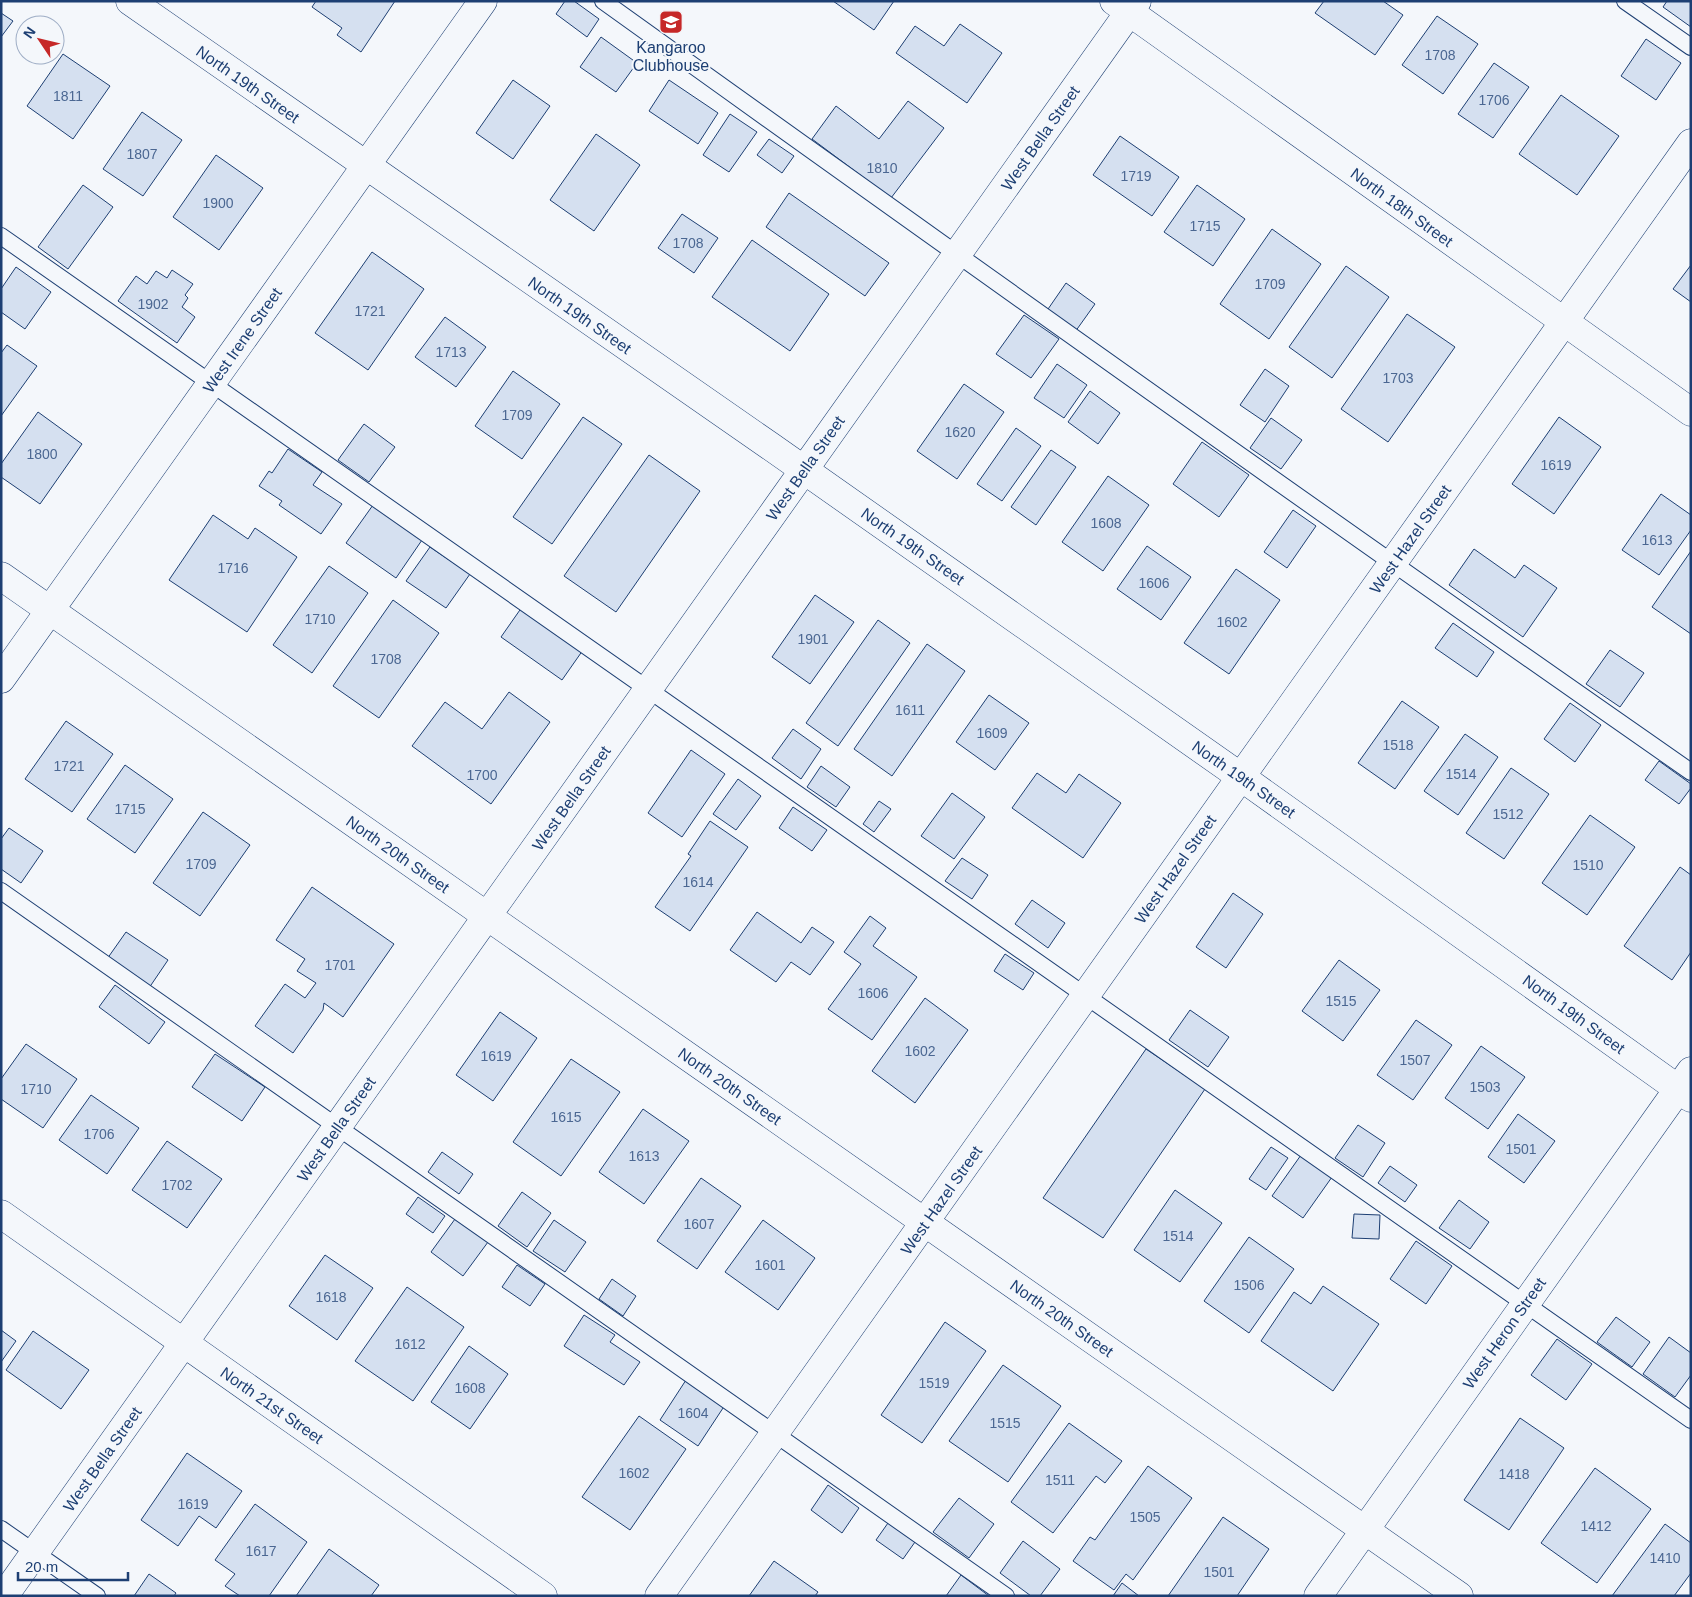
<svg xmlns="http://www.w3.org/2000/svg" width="1692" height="1597" viewBox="0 0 1692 1597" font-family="Arial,sans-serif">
	<rect width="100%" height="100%" fill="#f4f7fb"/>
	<path fill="#d5e0f0" stroke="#1d3f73" d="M 316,1 L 395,1 L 361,52 L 337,35 L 342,28 L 312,7 Z
		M 565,1 L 574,1 L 599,19 L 587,37 L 556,14 Z
		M 833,1 L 894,1 L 874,30 Z
		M 1324,1 L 1383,1 L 1403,15 L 1375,55 L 1315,13 Z
		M 1667,1 L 1691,1 L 1691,27 L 1663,7 Z
		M 1,13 L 13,21 L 1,37 Z
		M 1437,16 L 1478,44 L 1443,94 L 1402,65 Z
		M 960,24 L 1002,53 L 967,103 L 896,53 L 915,26 L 944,46 Z
		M 601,37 L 637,63 L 616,92 L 580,67 Z
		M 1646,39 L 1681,63 L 1656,100 L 1621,76 Z
		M 63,54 L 110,86 L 73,139 L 27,106 Z
		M 1494,63 L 1529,87 L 1493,138 L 1458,114 Z
		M 513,80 L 550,106 L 513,159 L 476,133 Z
		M 669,80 L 718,113 L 698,144 L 649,111 Z
		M 1561,95 L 1619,136 L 1577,195 L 1519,154 Z
		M 908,101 L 944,128 L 891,198 L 812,139 L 836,106 L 879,139 Z
		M 142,112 L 182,140 L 143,196 L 103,169 Z
		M 730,114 L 757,132 L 729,172 L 703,155 Z
		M 596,134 L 640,165 L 594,231 L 550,200 Z
		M 1120,136 L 1179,177 L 1152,216 L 1093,175 Z
		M 769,139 L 794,156 L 782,173 L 757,155 Z
		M 216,155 L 263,188 L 219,250 L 173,217 Z
		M 83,185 L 113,207 L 68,269 L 38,247 Z
		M 1197,185 L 1245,219 L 1213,266 L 1164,232 Z
		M 789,193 L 889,263 L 865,296 L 766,227 Z
		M 682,214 L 718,238 L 694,273 L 658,248 Z
		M 1272,229 L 1321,264 L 1269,339 L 1220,304 Z
		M 752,240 L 829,294 L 790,351 L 712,297 Z
		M 372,252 L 424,289 L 368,370 L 315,333 Z
		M 1691,265 L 1691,302 L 1673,289 Z
		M 1346,266 L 1389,297 L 1332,378 L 1289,347 Z
		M 16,267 L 51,292 L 25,329 L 1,312 L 1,289 Z
		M 172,270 L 193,284 L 185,295 L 188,298 L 182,307 L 195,317 L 177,343 L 118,301 L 136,276 L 147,284 L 156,271 L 167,278 Z
		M 1066,283 L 1095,304 L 1075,332 L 1046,312 Z
		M 1407,314 L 1455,347 L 1388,442 L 1341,409 Z
		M 1024,315 L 1059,339 L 1031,378 L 996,354 Z
		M 445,317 L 486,347 L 456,387 L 415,357 Z
		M 7,345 L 37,366 L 1,416 L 1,353 Z
		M 1057,364 L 1087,385 L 1064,418 L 1034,398 Z
		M 1265,369 L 1289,386 L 1265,422 L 1240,405 Z
		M 513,371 L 560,404 L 522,459 L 475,426 Z
		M 964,384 L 1004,412 L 957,479 L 917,451 Z
		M 1090,391 L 1120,413 L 1098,444 L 1068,422 Z
		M 38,412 L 82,444 L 40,504 L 1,477 L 1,464 Z
		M 583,417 L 622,444 L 552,544 L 513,517 Z
		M 1559,417 L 1601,447 L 1554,514 L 1512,484 Z
		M 1271,418 L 1302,440 L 1281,469 L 1250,448 Z
		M 364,424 L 395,447 L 369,482 L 338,460 Z
		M 1016,428 L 1041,446 L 1002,501 L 977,484 Z
		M 1202,442 L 1249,475 L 1219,517 L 1173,484 Z
		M 288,449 L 322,472 L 313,485 L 342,504 L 321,534 L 279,505 L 282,501 L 259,486 L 269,471 L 272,473 Z
		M 1051,450 L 1076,467 L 1036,525 L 1011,507 Z
		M 649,455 L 700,491 L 616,612 L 564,576 Z
		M 1108,476 L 1149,505 L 1103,571 L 1062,542 Z
		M 1661,494 L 1691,515 L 1691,530 L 1659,575 L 1622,550 Z
		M 373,505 L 422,540 L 396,578 L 346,543 Z
		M 1293,510 L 1316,526 L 1287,568 L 1264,552 Z
		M 213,515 L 248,539 L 255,528 L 297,557 L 247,632 L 169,580 Z
		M 1147,546 L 1191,577 L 1161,620 L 1117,589 Z
		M 430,547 L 470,574 L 446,608 L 406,581 Z
		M 1474,549 L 1515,578 L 1524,565 L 1557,588 L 1523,637 L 1449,585 Z
		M 1691,551 L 1691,634 L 1652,607 Z
		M 329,566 L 368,593 L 312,673 L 273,645 Z
		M 1236,569 L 1280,600 L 1229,674 L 1184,643 Z
		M 815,595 L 854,622 L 810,684 L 772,657 Z
		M 393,600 L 439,633 L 379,718 L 333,686 Z
		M 522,607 L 583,650 L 562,680 L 501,637 Z
		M 878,620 L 910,643 L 838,746 L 806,723 Z
		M 1453,623 L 1494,652 L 1477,677 L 1435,648 Z
		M 927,644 L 965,671 L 892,776 L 854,749 Z
		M 1610,650 L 1644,673 L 1620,707 L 1586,684 Z
		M 509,692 L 550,722 L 491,804 L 412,746 L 445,702 L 482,729 Z
		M 989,695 L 1029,723 L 995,770 L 956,742 Z
		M 1402,701 L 1439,727 L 1395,789 L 1358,763 Z
		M 1570,703 L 1601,725 L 1575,762 L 1544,739 Z
		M 66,721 L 113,754 L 72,812 L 25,779 Z
		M 793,729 L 821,749 L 801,779 L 772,758 Z
		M 1465,734 L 1498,757 L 1458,815 L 1424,791 Z
		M 691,750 L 725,774 L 682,837 L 648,813 Z
		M 1659,761 L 1691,784 L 1691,788 L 1679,804 L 1645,780 Z
		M 125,765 L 173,799 L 135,853 L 87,819 Z
		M 821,766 L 850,787 L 836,807 L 807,787 Z
		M 1511,768 L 1549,794 L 1504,859 L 1466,833 Z
		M 1037,773 L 1066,793 L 1079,774 L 1121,803 L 1083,858 L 1012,808 Z
		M 738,779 L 761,796 L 736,830 L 713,814 Z
		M 952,793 L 985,817 L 954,859 L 921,836 Z
		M 879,801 L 891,809 L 874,832 L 863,824 Z
		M 793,807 L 827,830 L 812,851 L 779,828 Z
		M 203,812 L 250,845 L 200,916 L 153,883 Z
		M 1590,815 L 1635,847 L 1587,915 L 1542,883 Z
		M 710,821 L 748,847 L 690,931 L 655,907 L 691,856 L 688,854 Z
		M 9,828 L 43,851 L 21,883 L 1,869 L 1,839 Z
		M 962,858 L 988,875 L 972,899 L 945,881 Z
		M 1680,867 L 1691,875 L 1691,952 L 1672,980 L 1624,946 Z
		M 312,887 L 394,944 L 343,1017 L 324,1003 L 323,1010 L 293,1053 L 255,1026 L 285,984 L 305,998 L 316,983 L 297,971 L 305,959 L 276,940 Z
		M 1233,893 L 1263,914 L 1226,968 L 1196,947 Z
		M 1032,900 L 1065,923 L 1048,948 L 1015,924 Z
		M 757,912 L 801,943 L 812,927 L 834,942 L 810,975 L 791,962 L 776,982 L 730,950 Z
		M 870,916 L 886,928 L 873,946 L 917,977 L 872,1040 L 828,1009 L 861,964 L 844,952 Z
		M 126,932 L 168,960 L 149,988 L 107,959 Z
		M 1005,954 L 1034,973 L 1023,990 L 994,971 Z
		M 1339,960 L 1380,990 L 1343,1041 L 1302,1011 Z
		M 115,985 L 165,1022 L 149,1044 L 99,1007 Z
		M 925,998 L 968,1030 L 915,1103 L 872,1071 Z
		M 1190,1010 L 1229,1037 L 1208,1067 L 1169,1040 Z
		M 500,1012 L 537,1038 L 493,1101 L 456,1075 Z
		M 1416,1020 L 1452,1045 L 1413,1100 L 1377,1075 Z
		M 26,1044 L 77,1079 L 43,1128 L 1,1099 L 1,1079 Z
		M 1481,1046 L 1525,1077 L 1488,1129 L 1445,1098 Z
		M 1146,1049 L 1205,1089 L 1103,1238 L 1043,1198 Z
		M 215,1054 L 265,1087 L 242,1121 L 192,1087 Z
		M 571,1059 L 620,1092 L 561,1176 L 513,1142 Z
		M 91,1095 L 139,1128 L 107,1174 L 59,1140 Z
		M 643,1109 L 689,1141 L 644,1204 L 599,1172 Z
		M 1518,1114 L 1555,1141 L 1524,1183 L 1488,1157 Z
		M 1358,1125 L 1385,1143 L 1363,1177 L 1335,1158 Z
		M 167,1141 L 222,1179 L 187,1228 L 132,1190 Z
		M 1271,1147 L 1288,1158 L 1266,1190 L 1249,1179 Z
		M 442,1152 L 473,1174 L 459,1194 L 428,1172 Z
		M 1301,1155 L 1332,1177 L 1303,1218 L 1272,1196 Z
		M 1390,1166 L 1417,1185 L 1405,1202 L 1378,1183 Z
		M 701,1178 L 741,1206 L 697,1269 L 657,1241 Z
		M 1175,1190 L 1222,1223 L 1180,1282 L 1134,1250 Z
		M 522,1192 L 551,1213 L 527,1247 L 498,1226 Z
		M 418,1197 L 445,1216 L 433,1233 L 406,1214 Z
		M 1459,1200 L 1489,1222 L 1470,1249 L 1439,1228 Z
		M 1354,1214 L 1380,1215 L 1379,1239 L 1352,1238 Z
		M 455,1219 L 488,1242 L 463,1276 L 431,1252 Z
		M 554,1220 L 586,1242 L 565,1272 L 533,1251 Z
		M 763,1220 L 815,1258 L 778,1310 L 725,1272 Z
		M 1249,1237 L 1294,1269 L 1249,1333 L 1204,1301 Z
		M 1416,1241 L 1452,1266 L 1426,1304 L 1390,1279 Z
		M 325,1255 L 373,1288 L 337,1340 L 289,1306 Z
		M 517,1265 L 545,1284 L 530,1306 L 502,1287 Z
		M 612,1279 L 636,1296 L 623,1316 L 599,1299 Z
		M 1323,1286 L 1379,1324 L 1333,1391 L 1261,1341 L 1294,1292 L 1311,1304 Z
		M 407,1287 L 464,1327 L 413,1401 L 355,1361 Z
		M 584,1315 L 615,1335 L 610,1342 L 640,1362 L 624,1385 L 564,1346 Z
		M 1616,1317 L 1650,1342 L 1632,1367 L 1597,1342 Z
		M 945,1322 L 986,1351 L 922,1443 L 881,1415 Z
		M 1,1330 L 16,1341 L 1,1362 Z
		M 33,1331 L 89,1370 L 61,1409 L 6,1370 Z
		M 1669,1337 L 1691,1353 L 1691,1375 L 1675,1397 L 1643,1374 Z
		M 1557,1339 L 1592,1364 L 1566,1400 L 1531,1375 Z
		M 469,1346 L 508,1374 L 470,1429 L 431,1402 Z
		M 1003,1365 L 1061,1406 L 1008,1482 L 949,1441 Z
		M 686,1380 L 725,1405 L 698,1446 L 660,1420 Z
		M 639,1416 L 686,1449 L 630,1530 L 582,1497 Z
		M 1520,1418 L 1564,1448 L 1509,1530 L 1464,1500 Z
		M 1069,1423 L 1122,1461 L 1105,1483 L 1096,1476 L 1053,1533 L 1011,1502 Z
		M 187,1453 L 242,1491 L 216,1528 L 199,1516 L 178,1546 L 141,1520 Z
		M 1148,1466 L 1192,1498 L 1133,1580 L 1126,1574 L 1114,1590 L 1073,1561 L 1090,1537 L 1095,1540 Z
		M 1595,1468 L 1651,1509 L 1597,1583 L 1541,1543 Z
		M 828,1485 L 859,1508 L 842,1533 L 811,1510 Z
		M 959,1498 L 994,1524 L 969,1558 L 933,1532 Z
		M 255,1504 L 307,1542 L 269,1596 L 240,1596 L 225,1586 L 235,1574 L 215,1560 Z
		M 1223,1517 L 1269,1549 L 1237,1596 L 1168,1596 Z
		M 888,1523 L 915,1542 L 903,1559 L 876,1540 Z
		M 1665,1524 L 1691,1543 L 1691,1573 L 1674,1596 L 1612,1596 Z
		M 1023,1541 L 1060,1569 L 1040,1596 L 1031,1596 L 1000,1573 Z
		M 329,1549 L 379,1585 L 371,1596 L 296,1596 Z
		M 774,1561 L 818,1592 L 815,1596 L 749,1596 Z
		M 149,1574 L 176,1593 L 174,1596 L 134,1596 Z
		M 961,1575 L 989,1596 L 946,1596 Z
		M 1122,1583 L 1139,1596 L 1113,1596 Z"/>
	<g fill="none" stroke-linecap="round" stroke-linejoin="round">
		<g stroke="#1d3f73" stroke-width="18">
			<path id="lane" d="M 603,1 C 964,260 1326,518 1691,772
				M 1625,1 L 1691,47
				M 1,236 L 1691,1420
				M 1,891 L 1006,1596
				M 1,1529 L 97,1596"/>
		</g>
		<g stroke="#1d3f73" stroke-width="29">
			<path id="street" d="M 130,1 L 770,446 L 1241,777 L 1691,1098
				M 1114,1 L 1691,412
				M 1,576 L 1459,1596
				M 1,679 L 483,1
				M 1,1214 L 543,1596
				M 4,1596 L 1137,1
				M 659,1596 L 1691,143
				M 1318,1596 L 1691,1071"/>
		</g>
		<use href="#lane" stroke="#f4f7fb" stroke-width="16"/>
		<use href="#street" stroke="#f4f7fb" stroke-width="28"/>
	</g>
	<defs>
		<g id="school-square" transform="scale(1.25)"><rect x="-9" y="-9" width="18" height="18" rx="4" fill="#c62828" stroke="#f4f7fb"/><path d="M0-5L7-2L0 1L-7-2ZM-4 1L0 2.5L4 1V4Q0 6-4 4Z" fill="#fff"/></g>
	</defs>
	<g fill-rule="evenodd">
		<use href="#school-square" x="671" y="22"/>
	</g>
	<g text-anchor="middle" stroke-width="4" stroke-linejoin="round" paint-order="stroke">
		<g font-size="14" fill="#4b6792">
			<text x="1440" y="60">1708</text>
			<text x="68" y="101">1811</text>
			<text x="1494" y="105">1706</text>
			<text x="142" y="159">1807</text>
			<text x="882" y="173">1810</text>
			<text x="1136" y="181">1719</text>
			<text x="218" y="208">1900</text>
			<text x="1205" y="231">1715</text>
			<text x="688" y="248">1708</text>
			<text x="1270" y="289">1709</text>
			<text x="153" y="309">1902</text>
			<text x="370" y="316">1721</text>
			<text x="451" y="357">1713</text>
			<text x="1398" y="383">1703</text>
			<text x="517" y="420">1709</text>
			<text x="960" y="437">1620</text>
			<text x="42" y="459">1800</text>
			<text x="1556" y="470">1619</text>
			<text x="1106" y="528">1608</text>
			<text x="1657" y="545">1613</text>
			<text x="233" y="573">1716</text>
			<text x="1154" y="588">1606</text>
			<text x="320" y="624">1710</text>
			<text x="1232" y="627">1602</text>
			<text x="813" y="644">1901</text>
			<text x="386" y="664">1708</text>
			<text x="910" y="715">1611</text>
			<text x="992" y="738">1609</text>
			<text x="1398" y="750">1518</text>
			<text x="69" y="771">1721</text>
			<text x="1461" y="779">1514</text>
			<text x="482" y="780">1700</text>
			<text x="130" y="814">1715</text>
			<text x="1508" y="819">1512</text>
			<text x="201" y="869">1709</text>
			<text x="1588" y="870">1510</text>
			<text x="698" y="887">1614</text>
			<text x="340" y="970">1701</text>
			<text x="873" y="998">1606</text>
			<text x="1341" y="1006">1515</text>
			<text x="920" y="1056">1602</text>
			<text x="496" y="1061">1619</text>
			<text x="1415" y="1065">1507</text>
			<text x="1485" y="1092">1503</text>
			<text x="36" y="1094">1710</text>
			<text x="566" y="1122">1615</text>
			<text x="99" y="1139">1706</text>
			<text x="1521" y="1154">1501</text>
			<text x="644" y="1161">1613</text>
			<text x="177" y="1190">1702</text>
			<text x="699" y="1229">1607</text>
			<text x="1178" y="1241">1514</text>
			<text x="770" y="1270">1601</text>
			<text x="1249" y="1290">1506</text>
			<text x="331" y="1302">1618</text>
			<text x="410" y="1349">1612</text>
			<text x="934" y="1388">1519</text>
			<text x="470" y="1393">1608</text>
			<text x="693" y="1418">1604</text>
			<text x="1005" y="1428">1515</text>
			<text x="634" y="1478">1602</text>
			<text x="1514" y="1479">1418</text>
			<text x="1060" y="1485">1511</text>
			<text x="193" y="1509">1619</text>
			<text x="1145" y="1522">1505</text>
			<text x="1596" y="1531">1412</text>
			<text x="261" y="1556">1617</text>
			<text x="1665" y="1563">1410</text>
			<text x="1219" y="1577">1501</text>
		</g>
		<g font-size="16" fill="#1d3f73" stroke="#f4f7fb">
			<text x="671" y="53">Kangaroo<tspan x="671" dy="18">Clubhouse</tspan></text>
		</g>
		<g font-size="16" fill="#1d3f73" stroke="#f4f7fb">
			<text transform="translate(248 84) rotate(35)" y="6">North 19th Street</text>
			<text transform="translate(1040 138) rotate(-55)" y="6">West Bella Street</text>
			<text transform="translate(1402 207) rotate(36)" y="6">North 18th Street</text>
			<text transform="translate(580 315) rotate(35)" y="6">North 19th Street</text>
			<text transform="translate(242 340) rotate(-55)" y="6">West Irene Street</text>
			<text transform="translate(805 468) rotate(-55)" y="6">West Bella Street</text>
			<text transform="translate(1410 539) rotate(-55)" y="6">West Hazel Street</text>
			<text transform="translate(913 546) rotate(35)" y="6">North 19th Street</text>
			<text transform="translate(1244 779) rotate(35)" y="6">North 19th Street</text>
			<text transform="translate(571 798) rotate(-55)" y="6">West Bella Street</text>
			<text transform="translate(398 854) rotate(35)" y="6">North 20th Street</text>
			<text transform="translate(1175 869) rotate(-55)" y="6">West Hazel Street</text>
			<text transform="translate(1574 1014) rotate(36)" y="6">North 19th Street</text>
			<text transform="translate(730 1086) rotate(35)" y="6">North 20th Street</text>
			<text transform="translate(336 1129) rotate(-55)" y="6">West Bella Street</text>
			<text transform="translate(941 1200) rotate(-55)" y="6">West Hazel Street</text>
			<text transform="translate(1062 1318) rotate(35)" y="6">North 20th Street</text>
			<text transform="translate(1504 1333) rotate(-55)" y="6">West Heron Street</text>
			<text transform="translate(272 1405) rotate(35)" y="6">North 21st Street</text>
			<text transform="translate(102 1459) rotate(-55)" y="6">West Bella Street</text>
		</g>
	</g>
	<rect width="1692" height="1597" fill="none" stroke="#1d3f73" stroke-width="5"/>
	<g transform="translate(40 40) rotate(305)"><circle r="24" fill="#f4f7fb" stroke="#9eadc5"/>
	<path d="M0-4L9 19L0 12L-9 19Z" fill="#c62828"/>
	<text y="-8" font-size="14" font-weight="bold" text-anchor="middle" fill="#1d3f73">N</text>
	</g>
	<path d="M18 1572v8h110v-8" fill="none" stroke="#1d3f73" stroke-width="2.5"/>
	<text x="25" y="1572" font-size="15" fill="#1d3f73" stroke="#f4f7fb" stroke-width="4" paint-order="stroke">20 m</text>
</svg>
